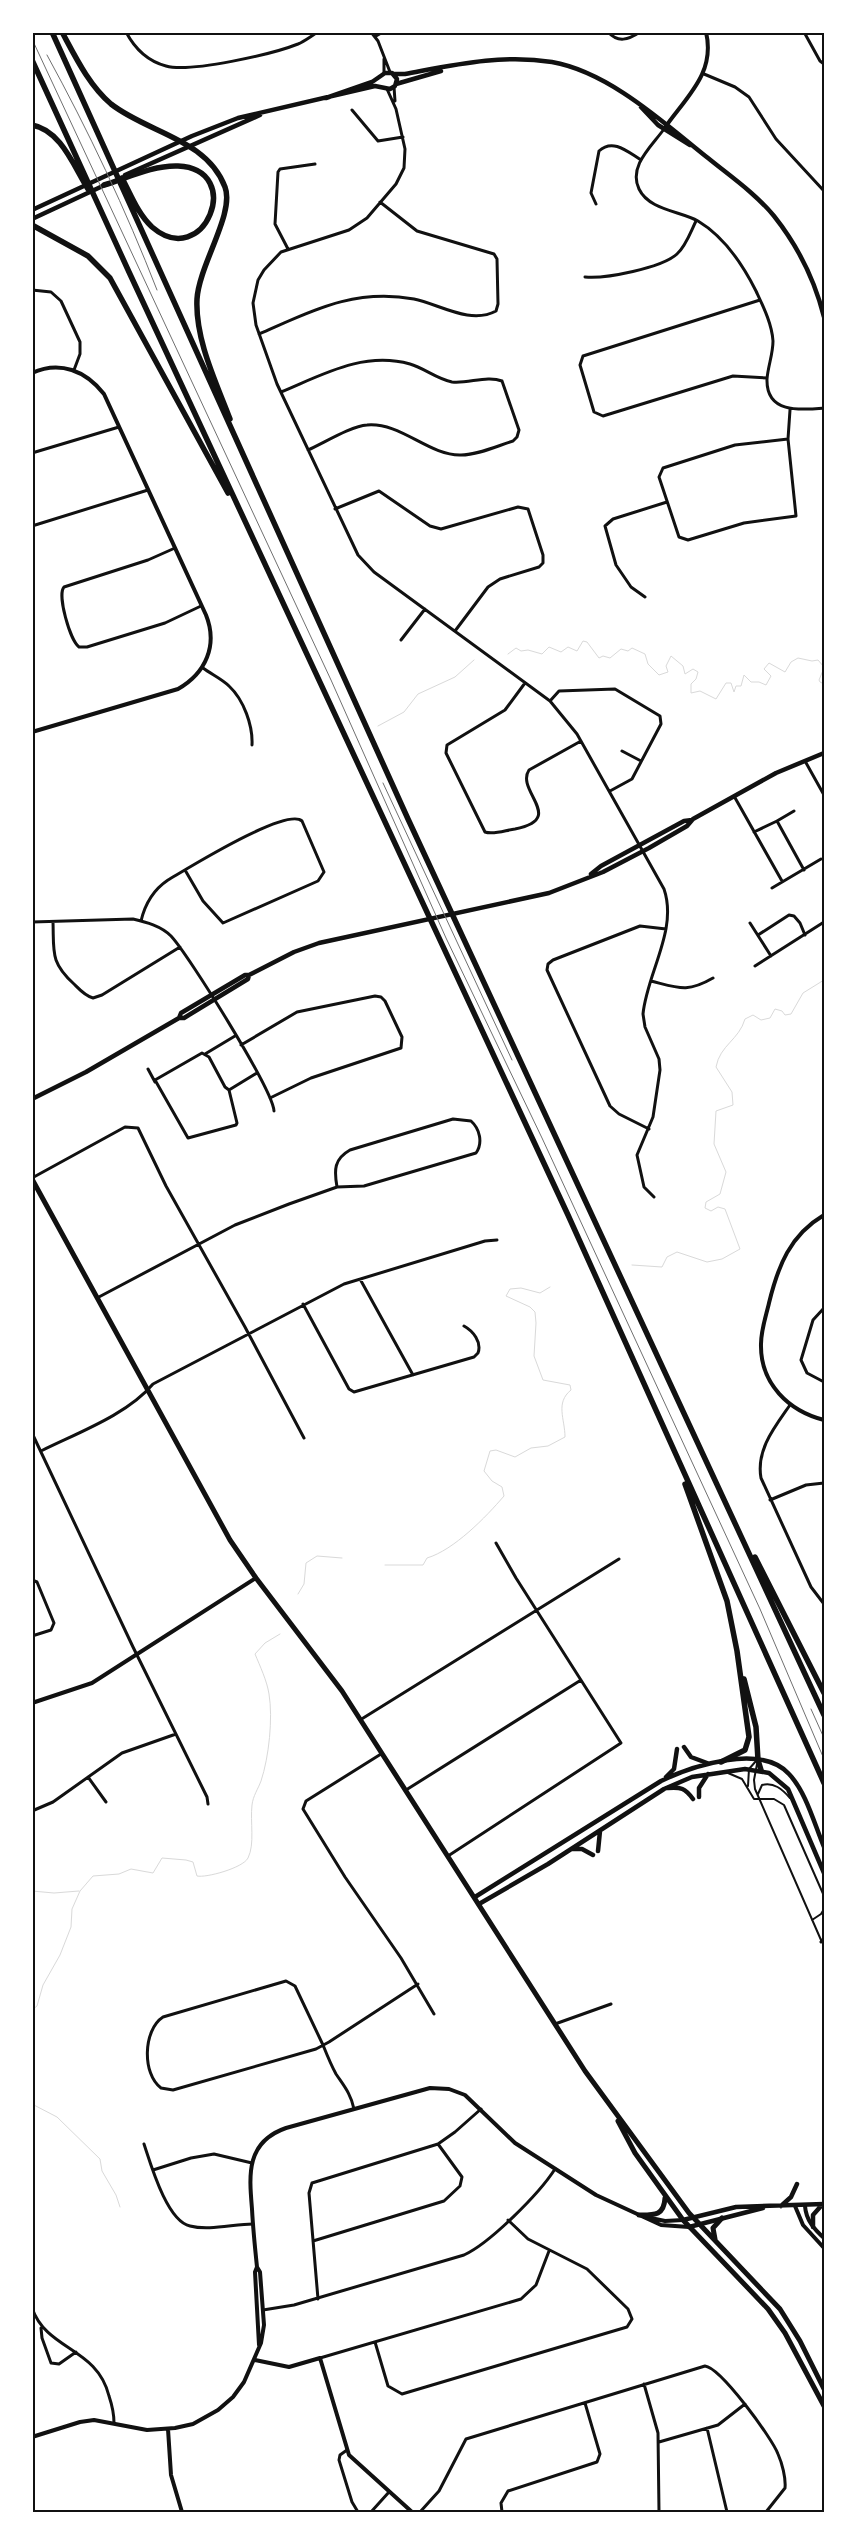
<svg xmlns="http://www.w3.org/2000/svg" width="857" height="2545" viewBox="0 0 857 2545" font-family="'Golos Text',sans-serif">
	<rect width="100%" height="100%" fill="#fff"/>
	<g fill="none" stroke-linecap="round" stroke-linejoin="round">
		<path stroke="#d9d9d9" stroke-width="1" d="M 508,654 L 516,648 L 521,651 L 528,650 L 542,654 L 549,647 L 561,652 L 568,647 L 577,651 L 583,641 L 587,642 L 599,658 L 603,656 L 610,658 L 621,649 L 628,651 L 632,648 L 645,654 L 648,664 L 659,675 L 668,672 L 666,666 L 671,656 L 683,666 L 685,674 L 693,669 L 698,672 L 696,679 L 691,684 L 691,693 L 700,691 L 716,699 L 726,683 L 731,683 L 734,692 L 736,686 L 741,686 L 744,675 L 751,682 L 759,682 L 766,685 L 771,676 L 764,669 L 769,663 L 785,672 L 791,662 L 798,658 L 812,661 L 818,660 L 824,667
			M 824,668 L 819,680 L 820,682 L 824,684
			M 378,726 L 404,712 L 418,694 L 455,677 L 474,660
			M 632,1265 L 662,1267 L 667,1257 L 677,1252 L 707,1262 L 722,1259 L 740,1249 L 725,1209 L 718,1207 L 711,1211 L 705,1208 L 706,1202 L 720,1194 L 726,1172 L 714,1144 L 716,1111 L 733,1105 L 732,1092 L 716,1067 C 720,1045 739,1040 745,1019 L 753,1015 L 761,1020 L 770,1018 L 775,1009 L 782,1011 L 785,1015 L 791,1014 L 803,993 L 824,980
			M 385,1565 L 423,1565 L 427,1558 C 454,1550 486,1517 504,1496 L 502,1487 L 492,1481 L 484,1471 L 490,1451 L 496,1450 L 515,1457 L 531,1448 L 548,1446 L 565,1437 C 565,1419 555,1403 571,1390 L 570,1385 L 543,1380 L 534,1356 L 536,1323 L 535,1312 L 530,1307 L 506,1296 L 510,1289 L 521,1288 L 540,1293 L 550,1287
			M 298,1594 L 304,1584 L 306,1563 L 317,1556 L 342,1558
			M 32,1891 L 54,1893 L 79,1891
			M 32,2010 L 37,2006 L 43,1985 L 60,1955 L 71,1927 L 72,1909 L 80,1891 L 93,1876 L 119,1874 L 131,1869 L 153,1873 L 162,1858 L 186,1860 L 193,1862 L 197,1876 C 206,1878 243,1868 248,1858 C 255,1844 250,1822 252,1805 C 253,1796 258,1789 261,1781 C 269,1757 273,1718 269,1694 C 267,1681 260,1666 255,1654 L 265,1643 L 280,1634
			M 32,2104 L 57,2117 L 100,2159 L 102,2171 L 116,2195 L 120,2207"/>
		<path stroke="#111" stroke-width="2" d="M 757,1764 L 754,1780 L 755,1789 L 821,1940
			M 728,1773 L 742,1779 L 754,1799 L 774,1799 L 784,1805 L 824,1896
			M 748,1786 L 749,1769 L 756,1761
			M 758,1794 L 762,1785 C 774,1782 782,1789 790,1798
			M 812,1920 L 821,1914 L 824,1909"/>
		<path stroke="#111" stroke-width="3" d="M 126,32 C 135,49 147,61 166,66 C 190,73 273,54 298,44 C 305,41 311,36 318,32
			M 371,32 L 378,41 L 390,72
			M 608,32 C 618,43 628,40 640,32
			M 804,32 L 820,61 L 824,64
			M 376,36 L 383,32
			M 384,59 L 384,73
			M 704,74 L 735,87 L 749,97 L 776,139 L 824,191
			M 394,87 L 395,101
			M 387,89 L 396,109 L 405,149 L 404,168 L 396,184 L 367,218 L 349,230 L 281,252 L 264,270 L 258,280 L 253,303 L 256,325 L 277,384 L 358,555 L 374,572 L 550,701 L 577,734 L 664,889 C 678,930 647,973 643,1014 L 645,1027 L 659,1059 L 660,1070 L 653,1117 L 637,1155 L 644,1187 L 654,1197
			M 352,110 L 378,141 L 403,137
			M 664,129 C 652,146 628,166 639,189 C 649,210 680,211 698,221 C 723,236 743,265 756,291 C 763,306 772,324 773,341 C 773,354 768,366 767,379 C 766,414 801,410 824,408
			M 596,204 L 591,193 L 599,151 C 613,138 628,152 641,160
			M 288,249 L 275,224 L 278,172 L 280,169 L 315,164
			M 585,277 C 605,279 662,268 677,254 C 686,246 691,231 696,221
			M 32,290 L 51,292 L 61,301 L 80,342 L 80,354 L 74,370
			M 760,300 L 583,356 L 580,365 L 594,412 L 603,416 L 733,376 L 767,378
			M 259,334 C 312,311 354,288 414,299 C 439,304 470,325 496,311 L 498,304 L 497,259 L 494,254 L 417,231 L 380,202
			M 281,392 C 322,375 363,351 410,364 C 424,368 437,379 452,382 C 468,384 487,375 502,381 L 519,430 L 517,437 L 513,441 C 497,446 478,455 461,455 C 429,456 401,422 367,425 C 351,426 324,443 308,450
			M 788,439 L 735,445 L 663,468 L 659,477 L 679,537 L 688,540 L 744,523 L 796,516 L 788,439 L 790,410
			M 32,453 L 119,427
			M 335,509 L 379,491 L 430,526 L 441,529 L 518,507 L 528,509 L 543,555 L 543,563 L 539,567 L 500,579 L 488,587 L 455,631
			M 32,526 L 148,490
			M 175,548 L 148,560 L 64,587 C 57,595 70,640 79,647 L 87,647 L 165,623 L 201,606
			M 645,597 L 631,587 L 616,565 L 605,526 L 613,519 L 667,502
			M 401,640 L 425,609
			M 203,668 C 211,674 222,679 229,686 C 244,700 253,726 252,745
			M 525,683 L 505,710 L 447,745 L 446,753 L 485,832 C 494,835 506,830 515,829 C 567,819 515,791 529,770 L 581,741
			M 550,701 L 559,691 L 615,689 L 660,716 L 661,724 L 632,779 L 610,791
			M 622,751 L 641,761
			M 805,761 L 824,795
			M 734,796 L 782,881
			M 794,811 L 777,821 L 804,870
			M 754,832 L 777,821
			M 772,888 L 821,859
			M 141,921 C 145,904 153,890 168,880 C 187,869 286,807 302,821 L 324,872 L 318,881 L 223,923 L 203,901 L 185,870
			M 32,922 L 133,919 C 146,922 161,926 171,936 C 188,954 273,1090 274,1111
			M 53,922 C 54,952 50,962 74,984 C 79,989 85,996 93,998 L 102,995 L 180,947
			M 750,923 L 771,956
			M 758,935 L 789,915 L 794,916 L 800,923 L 805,935
			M 755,966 L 824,922
			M 651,981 C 679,988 687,993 713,978
			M 241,1045 L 297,1012 L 375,996 L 381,997 L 385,1001 L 402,1037 L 401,1048 L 311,1078 L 270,1098
			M 202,1053 L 209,1057 L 225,1087 L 229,1090 L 237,1123 L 236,1125 L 188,1138 L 155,1080 Z
			M 205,1054 L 235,1036
			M 148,1069 L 155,1082
			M 229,1090 L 257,1073
			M 649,1129 L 619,1114 L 610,1106 L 547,970 L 548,964 L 553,960 L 640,926 L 666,929
			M 32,1178 L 125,1127 L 138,1128 L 166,1186 L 245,1327 L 304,1438
			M 360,1279 L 413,1375
			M 97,1298 L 235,1225 L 289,1204 L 337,1187 L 364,1186 L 476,1153 C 483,1143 480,1129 471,1121 L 453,1119 L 350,1150 C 334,1159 334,1170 337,1187
			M 303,1304 L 349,1389 L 354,1392 L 474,1357 L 478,1353 C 482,1342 473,1331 464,1326
			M 824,1308 L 813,1320 L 801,1360 L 807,1373 L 824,1382
			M 790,1405 C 774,1428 756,1450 761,1478 L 811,1587 L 824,1604
			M 32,1433 L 133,1647 L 207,1797 L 208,1804
			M 41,1451 C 77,1433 127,1415 153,1384 L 344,1284 L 485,1241 L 497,1240
			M 770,1500 L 806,1485 L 824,1483
			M 32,1580 L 37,1582 L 54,1623 L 51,1630 L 32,1636
			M 360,1720 L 619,1559
			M 381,1754 L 306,1801 L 303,1809 L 345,1877 L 401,1958 L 434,2014
			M 88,1777 L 106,1802
			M 406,1790 L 581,1680
			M 32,1811 L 53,1802 L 122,1753 L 176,1734
			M 448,1856 L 621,1743 L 516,1578 L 496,1543
			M 821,1942 L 824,1938
			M 555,2024 L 611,2004
			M 354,2109 C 351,2094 344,2086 336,2074 C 331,2065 327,2055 323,2045 L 295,1986 L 286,1981 L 163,2017 C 143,2030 142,2074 161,2088 L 173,2090 L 316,2049 L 329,2042 L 418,1984
			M 144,2144 C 151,2165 167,2221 190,2226 C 209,2231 234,2224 253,2224
			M 153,2170 L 191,2158 L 214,2154 L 252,2163
			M 313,2241 L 444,2201 L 460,2186 L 462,2177 L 438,2144
			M 318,2299 L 309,2193 L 312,2183 L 438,2144 L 455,2132 L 481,2109
			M 32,2308 C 47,2351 97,2347 109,2396 C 112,2405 114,2413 114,2423
			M 263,2310 L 294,2305 L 464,2255 C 490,2243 539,2194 555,2169
			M 41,2328 L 42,2338 L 51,2363 L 59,2364 L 76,2352
			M 375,2342 L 388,2386 L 402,2394 L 627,2327 L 632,2319 L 628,2309 L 587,2269 L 528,2239 L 508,2220
			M 320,2358 L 521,2299 L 536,2285 L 549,2251
			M 644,2384 L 658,2433 L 659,2512
			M 707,2428 L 727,2512
			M 659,2442 L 718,2425 L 745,2404
			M 347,2450 L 340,2455 L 339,2460 L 352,2502 L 358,2512
			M 371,2512 L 389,2492
			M 420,2512 L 439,2491 L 466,2439 L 705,2366 C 721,2368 772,2438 778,2454 C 782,2463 786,2478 785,2488 L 766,2512
			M 502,2512 L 501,2503 L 508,2491 L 597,2462 L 600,2454 L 585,2403"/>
		<path stroke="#111" stroke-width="4" d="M 664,129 C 685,98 716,74 706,32
			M 32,373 C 60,360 86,371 104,394 L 206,615 C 218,645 206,673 178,689 L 32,732
			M 824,1215 C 790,1235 778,1266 769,1303 C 766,1316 761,1330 761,1344 C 760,1384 789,1411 824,1420
			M 32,1703 L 92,1683 L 256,1578
			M 795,2206 L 803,2225 L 824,2248
			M 805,2206 C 806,2220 814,2229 824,2238
			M 646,2217 L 665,2221 L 683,2220
			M 257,2267 L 255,2272 L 259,2345
			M 255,2360 L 289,2367 L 320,2358 L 349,2455 L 412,2512
			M 168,2429 L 171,2475 L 182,2512
			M 32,2437 L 80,2422 L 94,2420 L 147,2430 L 175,2428 L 193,2424 L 218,2410 L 233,2397 L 244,2382 L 261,2343 L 264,2325 L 260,2272 L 257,2267 C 255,2248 253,2228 252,2209 C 249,2174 246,2142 286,2128 L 430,2088 L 449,2089 L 465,2095 L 515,2143 L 596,2195 L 661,2225 L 689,2227"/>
		<path stroke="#111" stroke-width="4.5" d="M 394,74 L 405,74 C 454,65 501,54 552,62 C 609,72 664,123 708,158 C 730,176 755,193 774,216 C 797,245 815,281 824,317
			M 396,84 L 441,71
			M 641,107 L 658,125 L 690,145
			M 125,175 L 260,115
			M 32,210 L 192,136 L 238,118 L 375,86 L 390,89 L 395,86 L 397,79 L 392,73 L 385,73 L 372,82 L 326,98
			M 32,219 L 107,184
			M 591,874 L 601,866 L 684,821 L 692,820
			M 179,1018 L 181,1013 L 245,975 L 249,975 L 294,952 L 319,943 L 549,893 L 603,872 L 649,848 L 687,826 L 693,819 L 776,773 L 824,753
			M 32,1099 L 86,1072 L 179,1018 L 184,1018 L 248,979 L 249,975
			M 684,1747 L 691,1757 L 707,1763
			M 666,1777 L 674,1769 L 677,1749
			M 668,1788 C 681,1787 685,1788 693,1799
			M 699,1797 L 699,1788 L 708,1774
			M 572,1849 L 582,1849 L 593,1855
			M 598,1851 L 600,1831
			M 475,1897 L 661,1781 C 692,1766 761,1743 789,1774 C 806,1792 814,1823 824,1847
			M 479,1904 L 548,1864 L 664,1789 L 692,1777 L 745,1769 L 769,1773 L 788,1789 L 824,1873
			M 781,2206 L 791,2197 L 797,2184
			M 683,2220 L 736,2207 L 824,2204
			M 689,2227 L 763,2208
			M 813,2227 L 813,2215 L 821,2206"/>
		<path stroke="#111" stroke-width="5" d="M 32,1179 L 230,1540 L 256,1578 L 342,1691 L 585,2071 L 689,2213 L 780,2309 L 800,2341 L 824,2389
			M 618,2121 L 635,2153 L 683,2220 L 768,2309 L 785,2333 L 824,2406
			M 639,2215 C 654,2215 664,2216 665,2198
			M 715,2239 L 713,2228 L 722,2218"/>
		<path stroke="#111" stroke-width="5.5" d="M 52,32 L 408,819 L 824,1715
			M 62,32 C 76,58 89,85 111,104 C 148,133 207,139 225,187 C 235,213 199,265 197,299 C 195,339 216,382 230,419
			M 32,60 L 129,272 L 568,1215 L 824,1783
			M 32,125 C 61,130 74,167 88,189
			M 104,185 C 127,178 153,165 178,166 C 246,169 204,272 152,227 C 138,214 131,195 122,178
			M 32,225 L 88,256 L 110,278 L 228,493
			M 685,1484 L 727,1601 L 737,1651 L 749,1737 L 745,1750 L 721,1762
			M 755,1557 L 824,1693
			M 744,1679 L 756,1727 L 758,1760 L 761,1770"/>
		<path stroke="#707070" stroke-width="1" d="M 32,39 L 331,680 L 446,938 L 542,1138 L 760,1609 L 824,1759
			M 47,55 C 88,130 126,210 157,290
			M 383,783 L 512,1060
			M 811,1709 L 824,1738"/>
	</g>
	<rect width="857" height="2545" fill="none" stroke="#ffffff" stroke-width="68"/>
	<rect x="34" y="34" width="789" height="2477" fill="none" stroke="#111" stroke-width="2"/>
</svg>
